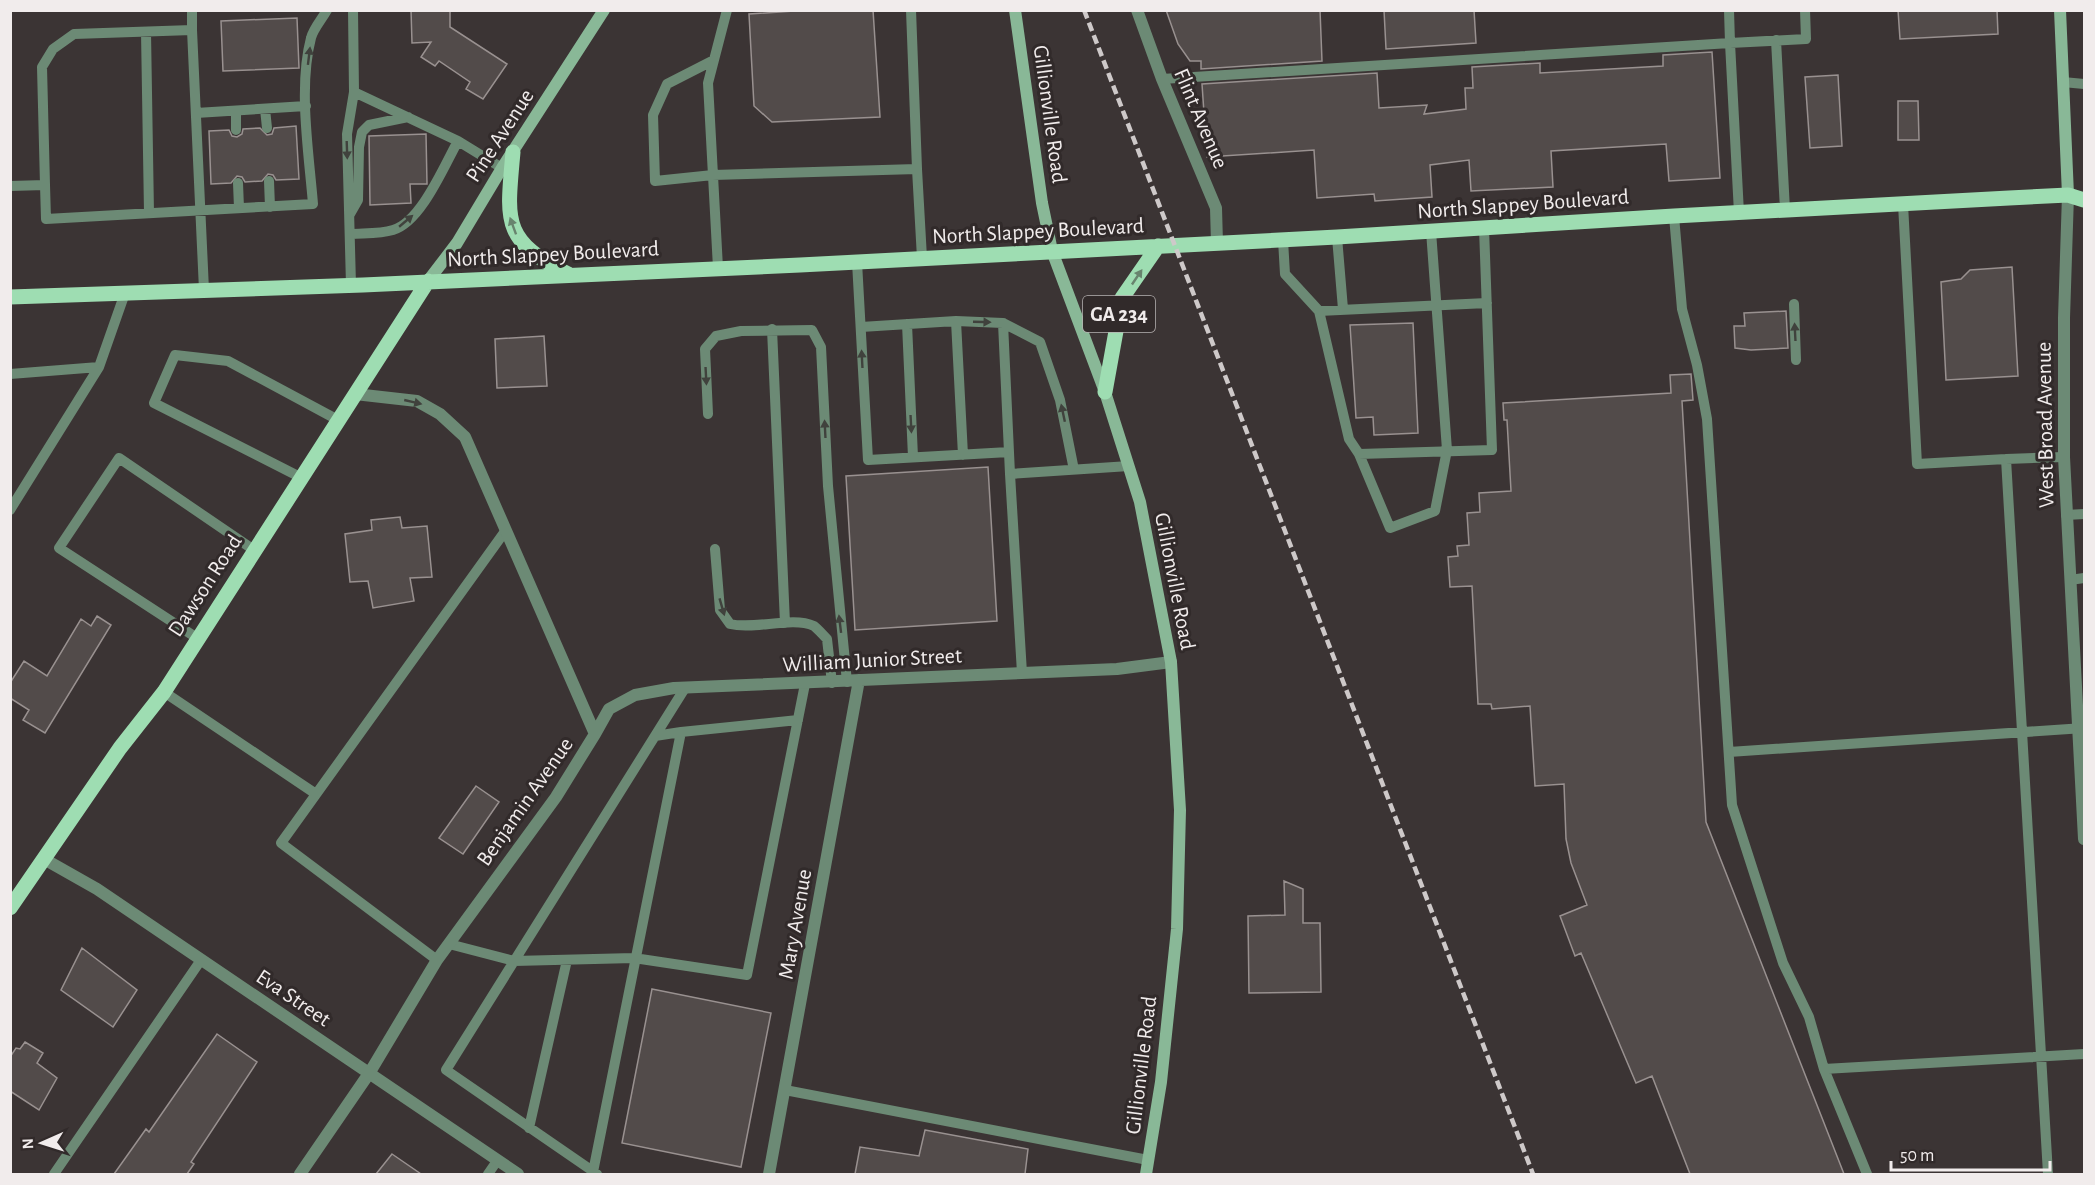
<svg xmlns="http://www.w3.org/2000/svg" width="2095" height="1185" viewBox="0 0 2095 1185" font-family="'Alegreya Sans',sans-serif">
	<rect width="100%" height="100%" fill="#3b3434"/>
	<path fill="#524b4a" stroke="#999190" stroke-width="1.5" d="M 411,10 L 450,10 L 450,27 L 507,64 L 483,99 L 466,89 L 470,82 L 439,61 L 435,66 L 421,57 L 431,42 L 412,43 Z
		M 809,10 L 873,10 L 880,117 L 772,122 L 754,106 L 749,14 Z
		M 1166,10 L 1320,10 L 1322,61 L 1201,69 L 1201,61 L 1190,61 L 1178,44 Z
		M 1384,10 L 1474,10 L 1476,43 L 1386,49 Z
		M 1898,10 L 1997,10 L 1998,34 L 1900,39 Z
		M 297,18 L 299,68 L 223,71 L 221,21 Z
		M 1712,52 L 1720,178 L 1669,181 L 1666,144 L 1551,151 L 1553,187 L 1471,191 L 1469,160 L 1430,165 L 1432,197 L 1375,201 L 1374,194 L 1317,198 L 1314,150 L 1207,157 L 1202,84 L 1377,73 L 1379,108 L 1427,105 L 1424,114 L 1466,109 L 1465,88 L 1473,88 L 1472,67 L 1540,63 L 1540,73 L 1663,66 L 1663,55 Z
		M 1838,75 L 1842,146 L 1810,148 L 1805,77 Z
		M 1898,101 L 1918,101 L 1919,140 L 1898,140 Z
		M 296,126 L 299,179 L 276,180 L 273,175 L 268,174 L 262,181 L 245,182 L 242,177 L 237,176 L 231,183 L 211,184 L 209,131 L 229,130 L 232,136 L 237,137 L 242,134 L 243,129 L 260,128 L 267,135 L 272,134 L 274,128 Z
		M 426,134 L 427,184 L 410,184 L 411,203 L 370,205 L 369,136 Z
		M 2012,267 L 2018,376 L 1946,380 L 1941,282 L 1961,279 L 1970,270 Z
		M 1786,311 L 1788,348 L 1751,350 L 1735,348 L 1734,326 L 1745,326 L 1744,313 Z
		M 1413,323 L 1418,433 L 1374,435 L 1373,417 L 1356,418 L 1350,325 Z
		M 544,336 L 547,386 L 497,388 L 495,339 Z
		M 1691,374 L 1693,400 L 1682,401 L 1706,822 L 1844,1174 L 1690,1174 L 1652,1076 L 1636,1083 L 1581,953 L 1575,956 L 1560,916 L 1587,905 L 1571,863 L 1566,839 L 1564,784 L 1535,786 L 1530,706 L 1492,709 L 1491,704 L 1478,704 L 1472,586 L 1450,587 L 1448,557 L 1458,556 L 1457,546 L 1469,545 L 1467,513 L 1480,512 L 1479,493 L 1511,491 L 1507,420 L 1504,420 L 1503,403 L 1671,393 L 1670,375 Z
		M 988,467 L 997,621 L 855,630 L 846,476 Z
		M 400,517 L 402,528 L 427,526 L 432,577 L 410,578 L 414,601 L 373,608 L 368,581 L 350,582 L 345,534 L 372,530 L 371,520 Z
		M 97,616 L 111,625 L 45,733 L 23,720 L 29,710 L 10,698 L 10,683 L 24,661 L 47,676 L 81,619 L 91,626 Z
		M 476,786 L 499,802 L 463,854 L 439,838 Z
		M 1284,881 L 1303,889 L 1303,923 L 1320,923 L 1321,992 L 1249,993 L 1248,916 L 1285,915 Z
		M 82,948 L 137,990 L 113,1027 L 61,990 Z
		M 652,989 L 771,1013 L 741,1167 L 622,1143 Z
		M 217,1034 L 257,1062 L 191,1162 L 194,1164 L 187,1174 L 114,1174 L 146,1129 L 149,1132 Z
		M 25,1042 L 43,1053 L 37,1063 L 57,1078 L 39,1110 L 10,1091 L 10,1057 L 16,1048 L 20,1049 Z
		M 925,1130 L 1028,1149 L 1025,1174 L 855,1174 L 860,1147 L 919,1156 Z
		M 392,1154 L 421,1174 L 376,1174 Z"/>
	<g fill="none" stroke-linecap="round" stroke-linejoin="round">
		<path stroke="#6c8a75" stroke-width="10" d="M 192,10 L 192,30
			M 146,32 L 149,213
			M 1776,40 L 1785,210
			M 714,60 L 667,84 L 653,115 L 655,181 L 713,175 L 917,169 L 911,10
			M 1162,79 L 1730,43 L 1729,10
			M 2063,82 L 2084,84
			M 354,92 L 458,141 L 502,168
			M 265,109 L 267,128
			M 236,111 L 236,130
			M 196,113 L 306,106
			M 917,169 L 922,258
			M 269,181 L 270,207
			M 238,183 L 239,208
			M 45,185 L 46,219 L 313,204 C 309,154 298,87 311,38 C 313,29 322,19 327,10
			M 10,186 L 45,185 L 42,67 L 53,49 L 74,34 L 192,30 L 204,290
			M 1903,204 L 1917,464 L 2006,459
			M 1739,213 L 1730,43 L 1806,39 L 1805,10
			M 350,214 L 358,200 L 359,147 L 362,132 L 369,125 L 408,117
			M 1674,216 L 1682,309 L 1697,365 L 1707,419 L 1732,805 L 1783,963 L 1809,1017 L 1824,1069 L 1867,1174
			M 1431,231 L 1447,450 L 1435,511 L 1390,528 L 1359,454 L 1492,450 L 1484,228
			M 351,234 C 364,233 380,234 393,230 C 421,222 444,166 458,141
			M 1337,237 L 1343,309
			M 1283,240 L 1285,274 L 1319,311
			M 857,262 L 868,460 L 1009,452
			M 718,268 L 708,83 L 727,10
			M 351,285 L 347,134 L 354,92 L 353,10
			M 1794,304 L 1796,360
			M 956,321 L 963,455
			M 1003,323 L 1040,342 L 1060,400 L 1074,470
			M 907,324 L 913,457
			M 861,327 L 956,321 L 1003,323 L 1010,474 L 1129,466
			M 772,329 L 785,623
			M 10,374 L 99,367
			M 708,414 L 705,349 L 716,336 L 741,331 L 812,330 L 821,347 L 828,486 L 847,682
			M 1359,454 L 1349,439 L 1319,311 L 1487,303
			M 1010,474 L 1022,673
			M 300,477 L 154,403 L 175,355 L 228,361 L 338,420
			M 10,510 L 99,367 L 125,293
			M 2066,515 L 2084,514
			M 715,549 L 720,610 L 730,624 C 755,630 792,616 814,626 C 818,629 823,635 827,639 L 832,683
			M 2070,580 L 2084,578
			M 197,638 L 59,548 L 119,458 L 254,550
			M 164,692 L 316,794
			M 681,732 L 798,720
			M 1729,752 L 2084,728
			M 449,944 L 514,961 L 634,958 L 747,975 L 805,684
			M 437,960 L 281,843 L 506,530
			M 1824,1069 L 2084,1054
			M 785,1090 L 1148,1160
			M 529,1128 L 567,960
			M 593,1172 L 681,732 L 655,736
			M 54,1174 L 201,960
			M 488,1174 L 497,1161
			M 597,1174 L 446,1070 L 685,688
			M 2048,1174 L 2006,459 L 2064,457"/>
		<path stroke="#6c8a75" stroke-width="12" d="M 1137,10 L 1162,79 L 1216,208 L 1217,243
			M 595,734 L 609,709 L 635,695 L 674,688 L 1117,669 L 1171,662
			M 44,859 L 97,889 L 518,1174
			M 300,1174 L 370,1072 L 437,960 L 556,797 L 595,734 L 465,437 L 440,414 L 417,401 L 355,394
			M 769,1174 L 859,680"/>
		<path stroke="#6c8a75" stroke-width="12" d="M 2068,195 L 2064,318 L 2064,457 L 2084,839"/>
		<path stroke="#89b897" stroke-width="12" d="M 1015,10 L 1042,203 L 1052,251 L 1105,392 L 1140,502 L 1171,662 L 1180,810 L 1177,929 L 1161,1082 L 1146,1174
			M 2060,10 L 2068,195
			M 428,281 L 457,243 L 502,168 L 604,10"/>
		<path stroke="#9eddb2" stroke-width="15" d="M 513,152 C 507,221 501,240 568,274
			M 10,297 L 363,285 L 800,265 L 1337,237 L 1674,216 L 2009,198 L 2068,195 L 2084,200
			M 1105,392 L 1122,298 L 1158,246
			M 10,908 L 120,748 L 164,692 L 428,281"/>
		<path stroke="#cec9c9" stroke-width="4.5" stroke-dasharray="9 4.5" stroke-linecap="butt" d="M 1084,10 L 1533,1174"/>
	</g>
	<defs><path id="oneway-solid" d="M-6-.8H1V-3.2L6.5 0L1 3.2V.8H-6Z" transform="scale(1.5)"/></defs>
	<g fill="#40423d">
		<use href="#oneway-solid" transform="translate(309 56) rotate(-83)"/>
		<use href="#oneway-solid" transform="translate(347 150) rotate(88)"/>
		<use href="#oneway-solid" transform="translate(406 221) rotate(-40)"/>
		<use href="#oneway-solid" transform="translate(982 322) rotate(2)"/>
		<use href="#oneway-solid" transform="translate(1795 332) rotate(-93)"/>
		<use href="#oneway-solid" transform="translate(862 359) rotate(-93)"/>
		<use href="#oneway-solid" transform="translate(706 376) rotate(87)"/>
		<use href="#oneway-solid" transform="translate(413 402) rotate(13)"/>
		<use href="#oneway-solid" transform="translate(1063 413) rotate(-102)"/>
		<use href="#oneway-solid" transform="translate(911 424) rotate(87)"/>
		<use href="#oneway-solid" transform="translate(825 429) rotate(-93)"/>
		<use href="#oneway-solid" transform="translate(722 607) rotate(74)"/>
		<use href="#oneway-solid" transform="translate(840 624) rotate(-97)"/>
	</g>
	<g fill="#68846e">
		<use href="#oneway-solid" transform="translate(513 226) rotate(-110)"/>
		<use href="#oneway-solid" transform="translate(1137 277) rotate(-56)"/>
	</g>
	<g text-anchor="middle" stroke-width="6" stroke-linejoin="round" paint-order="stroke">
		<rect fill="#312a2a" stroke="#b7b2b2" stroke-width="1.5" x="1083" y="296" width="72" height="36" rx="4.5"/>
		<g font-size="21" font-weight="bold" fill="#f1ecec">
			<text x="1119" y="321">GA 234</text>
		</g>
		<g font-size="22" fill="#f1ecec" stroke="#312a2a">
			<text transform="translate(1051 114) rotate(82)" y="8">Gillionville Road</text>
			<text transform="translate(1202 118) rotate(67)" y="8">Flint Avenue</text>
			<text transform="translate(499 135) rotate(-57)" y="8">Pine Avenue</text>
			<text transform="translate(1523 203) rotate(-4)" y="8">North Slappey Boulevard</text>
			<text transform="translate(1038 230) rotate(-3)" y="8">North Slappey Boulevard</text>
			<text transform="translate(553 253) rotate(-3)" y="8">North Slappey Boulevard</text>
			<text transform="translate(2044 425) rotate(-91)" y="8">West Broad Avenue</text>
			<text transform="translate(1176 581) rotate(79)" y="8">Gillionville Road</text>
			<text transform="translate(204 585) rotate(-57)" y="8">Dawson Road</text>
			<text transform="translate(872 659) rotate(-3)" y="8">William Junior Street</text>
			<text transform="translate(524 801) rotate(-55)" y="8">Benjamin Avenue</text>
			<text transform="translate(794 924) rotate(-80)" y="8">Mary Avenue</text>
			<text transform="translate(294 997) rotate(34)" y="8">Eva Street</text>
			<text transform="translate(1140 1065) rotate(-83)" y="8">Gillionville Road</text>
		</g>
	</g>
	<rect width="2095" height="1185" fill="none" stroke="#f1ecec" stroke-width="24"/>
	<g transform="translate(42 1143) rotate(267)" stroke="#312a2a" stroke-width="4.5" paint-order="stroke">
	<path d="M0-4.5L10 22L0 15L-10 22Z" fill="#f1ecec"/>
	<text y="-9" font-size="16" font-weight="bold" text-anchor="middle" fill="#f1ecec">N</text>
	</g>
	<path d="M1891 1161v9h159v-9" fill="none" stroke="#f1ecec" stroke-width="3"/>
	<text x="1900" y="1161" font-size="18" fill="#f1ecec" stroke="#312a2a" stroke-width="4.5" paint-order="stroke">50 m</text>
</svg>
